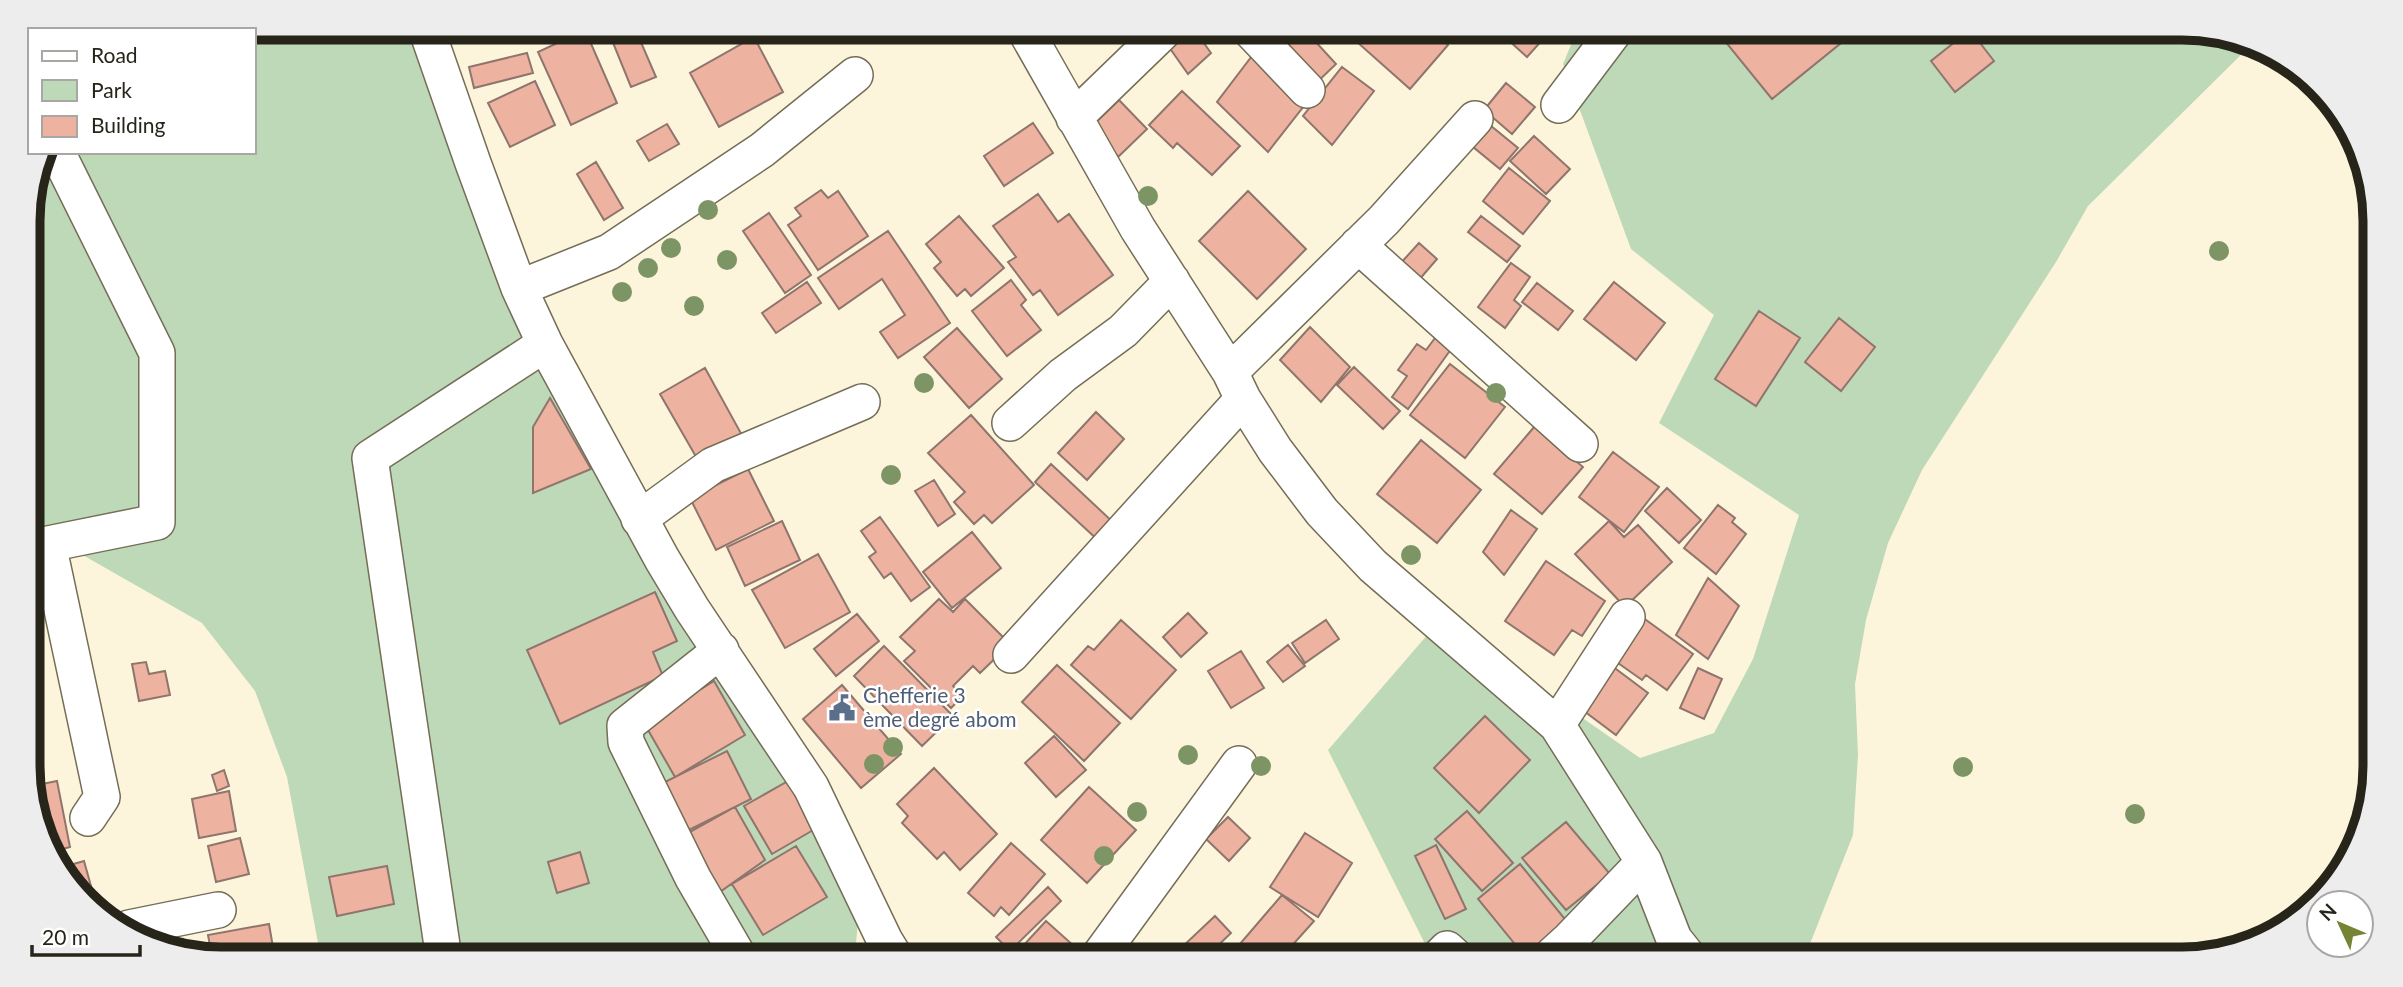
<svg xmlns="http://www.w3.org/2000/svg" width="2403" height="987" viewBox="0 0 2403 987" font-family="Lato,sans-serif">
	<rect width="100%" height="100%" fill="#fdf5db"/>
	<path fill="#bed9b7" d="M 222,28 L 411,28 L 513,297 L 719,626 L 792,725 L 844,826 L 862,880 L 856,943 L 867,959 L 321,959 L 287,777 L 255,691 L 202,623 L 30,525 L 28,209 L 44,152 L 254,152 L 254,30 L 213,30 Z
		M 1578,28 L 2181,28 L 2244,38 L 2252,44 L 2088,206 L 2056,262 L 1922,470 L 1888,543 L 1866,620 L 1855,684 L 1858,755 L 1853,835 L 1804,959 L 1450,959 L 1429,952 L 1328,750 L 1435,626 L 1538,687 L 1640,758 L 1714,733 L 1753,659 L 1799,515 L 1659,423 L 1714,315 L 1631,249 L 1563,64 Z"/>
	<path fill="#edb3a0" stroke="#8f756d" stroke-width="2" d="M 607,28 L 627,28 L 631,36 L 637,33 L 656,77 L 631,87 Z
		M 886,28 L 915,28 L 900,42 Z
		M 1188,28 L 1193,28 L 1211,53 L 1188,74 L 1169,47 Z
		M 1258,28 L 1303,28 L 1336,64 L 1311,88 Z
		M 1369,28 L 1429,28 L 1448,45 L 1410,89 L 1357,42 Z
		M 1495,28 L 1553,28 L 1527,57 Z
		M 1739,28 L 1837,28 L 1846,39 L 1772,99 L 1724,40 Z
		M 585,30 L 617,103 L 571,125 L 538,52 Z
		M 1970,30 L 1994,61 L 1955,92 L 1931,61 Z
		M 754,37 L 783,92 L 719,127 L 690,73 Z
		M 1255,52 L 1307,102 L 1268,152 L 1217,102 Z
		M 527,53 L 533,73 L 474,88 L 469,67 Z
		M 1342,67 L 1374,91 L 1332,145 L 1303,116 Z
		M 535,81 L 555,125 L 510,147 L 488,103 Z
		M 1506,83 L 1535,107 L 1512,134 L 1484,110 Z
		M 1182,91 L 1240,146 L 1212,175 L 1177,143 L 1173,148 L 1149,125 Z
		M 1119,100 L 1147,129 L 1118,157 L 1090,128 Z
		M 1485,121 L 1518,148 L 1500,169 L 1467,142 Z
		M 1033,123 L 1053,153 L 1004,186 L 984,156 Z
		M 667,124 L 679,144 L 649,161 L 637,141 Z
		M 1534,136 L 1570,169 L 1546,194 L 1510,161 Z
		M 596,162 L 623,208 L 604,220 L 577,174 Z
		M 1509,168 L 1550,201 L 1523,234 L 1483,201 Z
		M 821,190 L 828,198 L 838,191 L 868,236 L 818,270 L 788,225 L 801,216 L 795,208 Z
		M 1248,191 L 1306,249 L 1257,299 L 1199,241 Z
		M 1038,194 L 1058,222 L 1069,214 L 1113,275 L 1058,315 L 1040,290 L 1033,295 L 1008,262 L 1016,257 L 993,226 Z
		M 769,213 L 811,275 L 785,293 L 743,231 Z
		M 959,216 L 1004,268 L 971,296 L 965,289 L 957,296 L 934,268 L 941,262 L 926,244 Z
		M 1481,216 L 1520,246 L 1507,262 L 1468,232 Z
		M 888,231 L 950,323 L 898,358 L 880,332 L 905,315 L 882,279 L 839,309 L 818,278 Z
		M 1419,243 L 1437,259 L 1418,281 L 1399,265 Z
		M 1511,263 L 1530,277 L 1514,300 L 1521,306 L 1505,328 L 1478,307 Z
		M 1011,280 L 1026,300 L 1021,305 L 1041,330 L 1007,356 L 972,311 Z
		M 807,282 L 821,303 L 776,333 L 762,313 Z
		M 1614,282 L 1665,323 L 1636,360 L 1584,319 Z
		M 1537,283 L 1573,311 L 1558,330 L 1522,302 Z
		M 1759,311 L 1800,338 L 1756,406 L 1715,379 Z
		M 1839,318 L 1875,347 L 1841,391 L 1805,362 Z
		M 1310,327 L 1350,367 L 1321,402 L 1280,360 Z
		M 957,328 L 1002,379 L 969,408 L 924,357 Z
		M 1438,334 L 1454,345 L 1408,409 L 1392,397 L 1407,376 L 1398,370 L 1417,344 L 1426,350 Z
		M 1450,364 L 1505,407 L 1465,458 L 1410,415 Z
		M 1354,367 L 1400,411 L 1383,429 L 1337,385 Z
		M 705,368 L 743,437 L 699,462 L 660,394 Z
		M 550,398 L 591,469 L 533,493 L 533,427 Z
		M 1096,412 L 1124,439 L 1087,480 L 1058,453 Z
		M 971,415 L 1034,485 L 992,523 L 984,515 L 974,524 L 954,502 L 965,492 L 928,453 Z
		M 1535,426 L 1583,467 L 1542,514 L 1494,474 Z
		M 1421,440 L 1481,490 L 1437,543 L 1377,494 Z
		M 1613,452 L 1659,487 L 1624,532 L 1579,497 Z
		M 1051,464 L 1116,525 L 1100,542 L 1035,482 Z
		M 748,469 L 774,521 L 716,550 L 690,498 Z
		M 934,480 L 955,514 L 938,526 L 915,491 Z
		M 1667,488 L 1701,520 L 1679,543 L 1645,511 Z
		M 1718,505 L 1735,518 L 1732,522 L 1746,534 L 1716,574 L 1684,548 Z
		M 1511,510 L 1537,529 L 1504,575 L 1483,552 Z
		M 880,517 L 930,587 L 911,601 L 891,573 L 884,578 L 869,557 L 876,552 L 861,531 Z
		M 782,521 L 800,560 L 745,586 L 727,547 Z
		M 1609,521 L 1624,537 L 1638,525 L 1672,562 L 1625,607 L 1575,554 Z
		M 972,532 L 1001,568 L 952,608 L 923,572 Z
		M 818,554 L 850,612 L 785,648 L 752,590 Z
		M 1546,561 L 1605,601 L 1582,636 L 1572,630 L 1554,655 L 1505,621 Z
		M 1708,578 L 1739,606 L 1708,659 L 1676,635 Z
		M 655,592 L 677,641 L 653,652 L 663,676 L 560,724 L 527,650 Z
		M 939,599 L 953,612 L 965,599 L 1010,644 L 980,673 L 973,666 L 953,686 L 963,696 L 951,708 L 904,661 L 915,651 L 900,637 Z
		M 1188,613 L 1207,633 L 1181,657 L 1163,637 Z
		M 857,614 L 879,641 L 836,676 L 814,649 Z
		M 1642,617 L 1693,654 L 1667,690 L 1646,675 L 1642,680 L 1611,658 Z
		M 1121,620 L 1176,670 L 1131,719 L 1071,665 L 1088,646 L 1094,650 Z
		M 1326,620 L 1339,639 L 1305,663 L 1292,643 Z
		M 1288,645 L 1305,666 L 1283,682 L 1267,662 Z
		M 884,646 L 953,716 L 922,746 L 854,676 Z
		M 1241,651 L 1264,688 L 1231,708 L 1208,671 Z
		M 146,662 L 149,674 L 165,671 L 170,695 L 139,701 L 132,664 Z
		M 1608,663 L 1648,693 L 1616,735 L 1576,705 Z
		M 1057,665 L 1120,723 L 1084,761 L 1022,702 Z
		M 1698,668 L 1722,679 L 1704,719 L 1680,708 Z
		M 714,681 L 745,735 L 675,777 L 644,723 L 698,684 L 701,689 Z
		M 842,685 L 901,754 L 861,788 L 803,719 Z
		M 1485,716 L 1530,760 L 1479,813 L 1434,768 Z
		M 1054,736 L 1086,770 L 1056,797 L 1025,763 Z
		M 727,751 L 751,799 L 681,834 L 657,786 Z
		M 934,768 L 997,834 L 960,870 L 944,852 L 937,859 L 902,823 L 908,816 L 897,804 Z
		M 224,770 L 229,786 L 217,791 L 212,775 Z
		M 57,781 L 70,847 L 55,851 L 35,810 L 32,786 Z
		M 788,781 L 815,829 L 772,854 L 744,806 Z
		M 1089,787 L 1136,830 L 1087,883 L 1041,840 Z
		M 229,791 L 236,831 L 199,838 L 192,799 Z
		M 735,807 L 765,860 L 717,894 L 683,836 Z
		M 1467,811 L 1513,863 L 1482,891 L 1435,839 Z
		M 1228,817 L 1250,838 L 1229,861 L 1206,839 Z
		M 1566,822 L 1610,874 L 1566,910 L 1522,858 Z
		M 1305,833 L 1352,863 L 1318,917 L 1270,887 Z
		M 240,838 L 249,874 L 216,882 L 208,846 Z
		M 1011,843 L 1045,874 L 1009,915 L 1001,907 L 994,916 L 968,893 Z
		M 1436,845 L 1466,909 L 1445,919 L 1415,856 Z
		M 796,846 L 827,897 L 763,935 L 732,884 Z
		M 580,852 L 589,883 L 557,893 L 548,862 Z
		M 84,861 L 96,904 L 94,905 L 76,893 L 63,867 Z
		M 1520,864 L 1569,924 L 1527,959 L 1478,899 Z
		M 387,866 L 394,904 L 337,916 L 329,877 Z
		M 1048,887 L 1061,901 L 1010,951 L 996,937 Z
		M 1282,895 L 1314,921 L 1280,959 L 1227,959 Z
		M 1215,916 L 1231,933 L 1204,959 L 1191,959 L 1181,948 Z
		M 1046,921 L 1074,946 L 1062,959 L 1011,959 Z
		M 269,924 L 275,959 L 212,957 L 208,935 Z
		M 183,939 L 186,953 L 155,946 Z
		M 1127,940 L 1149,959 L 1110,959 Z"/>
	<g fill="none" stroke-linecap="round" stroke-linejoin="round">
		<g stroke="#746d57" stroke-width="38">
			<path id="minor" d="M 426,28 L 473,163 L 519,288 L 545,344 L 662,559 L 692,609 L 811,787 L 885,941 L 896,959
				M 1024,28 L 1138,229 L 1230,372 L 1243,399 L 1275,450 L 1322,512 L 1373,566 L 1557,725 L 1644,862 L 1674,939 L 1690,959
				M 1248,28 L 1307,90
				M 1559,105 L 1617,28
				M 1074,118 L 1167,28
				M 57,152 L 157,353 L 157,522 L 48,544 L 102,797 L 88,818
				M 1358,245 L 1580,444
				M 519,288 L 609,252 L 762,150 L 855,75
				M 1230,372 L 1384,220 L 1475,119
				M 1010,423 L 1063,375 L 1123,331 L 1172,281
				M 639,519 L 713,465 L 862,402
				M 721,650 L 625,726 L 626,742 L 693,878 L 740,959
				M 1011,655 L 1243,399
				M 1557,725 L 1627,617
				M 129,928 L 218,910
				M 444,959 L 370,458 L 545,344
				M 1097,959 L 1239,764
				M 1437,959 L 1447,949 L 1458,959
				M 1548,959 L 1570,939 L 1644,862"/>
		</g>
		<use href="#minor" stroke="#fff" stroke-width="35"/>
	</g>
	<g fill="#7d9465">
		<circle cx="1148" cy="196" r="10"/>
		<circle cx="708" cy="210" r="10"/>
		<circle cx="671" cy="248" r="10"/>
		<circle cx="2219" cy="251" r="10"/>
		<circle cx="727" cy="260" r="10"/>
		<circle cx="648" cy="268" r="10"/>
		<circle cx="622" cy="292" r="10"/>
		<circle cx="694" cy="306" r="10"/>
		<circle cx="924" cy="383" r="10"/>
		<circle cx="1496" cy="393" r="10"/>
		<circle cx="891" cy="475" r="10"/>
		<circle cx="1411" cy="555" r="10"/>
		<circle cx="893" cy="747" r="10"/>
		<circle cx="1188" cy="755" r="10"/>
		<circle cx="874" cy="764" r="10"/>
		<circle cx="1261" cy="766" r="10"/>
		<circle cx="1963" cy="767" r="10"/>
		<circle cx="1137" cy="812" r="10"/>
		<circle cx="2135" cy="814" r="10"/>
		<circle cx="1104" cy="856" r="10"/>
	</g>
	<defs>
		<g id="civic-bare" transform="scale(2.1)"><path d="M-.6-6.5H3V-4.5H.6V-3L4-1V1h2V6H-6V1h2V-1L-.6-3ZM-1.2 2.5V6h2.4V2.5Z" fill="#5c6f8a" stroke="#fff" stroke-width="2.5" paint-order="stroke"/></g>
	</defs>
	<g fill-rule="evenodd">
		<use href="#civic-bare" x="842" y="708"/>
	</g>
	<g text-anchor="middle" stroke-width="5" stroke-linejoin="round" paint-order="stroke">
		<g font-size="21" fill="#4e5e75" stroke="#fff" text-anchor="start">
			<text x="863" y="703">Chefferie 3<tspan x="863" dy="24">ème degré abom</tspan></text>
		</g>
	</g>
	<path d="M0 0H2403V987H0ZM221 40H2182A181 181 0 0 1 2363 221V766A181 181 0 0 1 2182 947H221A181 181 0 0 1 40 766V221A181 181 0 0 1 221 40Z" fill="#eeeded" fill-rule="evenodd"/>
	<path fill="none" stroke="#27241a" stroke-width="9" d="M221 40H2182A181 181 0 0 1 2363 221V766A181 181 0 0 1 2182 947H221A181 181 0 0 1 40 766V221A181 181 0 0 1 221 40Z"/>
	<rect x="28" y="28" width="228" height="126" fill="#ffffff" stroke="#a9a7a3" stroke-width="2"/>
	<rect x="42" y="51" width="35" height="10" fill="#ffffff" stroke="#a9a7a3" stroke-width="2"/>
	<text x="91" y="63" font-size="21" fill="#27241a">Road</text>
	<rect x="42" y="80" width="35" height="21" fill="#bed9b7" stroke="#a9a7a3" stroke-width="2"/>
	<text x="91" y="98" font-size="21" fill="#27241a">Park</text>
	<rect x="42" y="116" width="35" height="21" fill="#edb3a0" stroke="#a9a7a3" stroke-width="2"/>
	<text x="91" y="133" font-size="21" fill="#27241a">Building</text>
	<g transform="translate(2340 924) rotate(314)"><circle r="33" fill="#ffffff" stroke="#a9a7a3" stroke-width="2"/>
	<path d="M0-5L12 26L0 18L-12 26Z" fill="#768534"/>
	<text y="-10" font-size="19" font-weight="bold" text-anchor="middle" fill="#27241a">N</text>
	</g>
	<path d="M32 945v10h108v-10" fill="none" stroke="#27241a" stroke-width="3.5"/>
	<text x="42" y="945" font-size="21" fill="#27241a" stroke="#ffffff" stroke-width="5" paint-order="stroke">20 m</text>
</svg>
